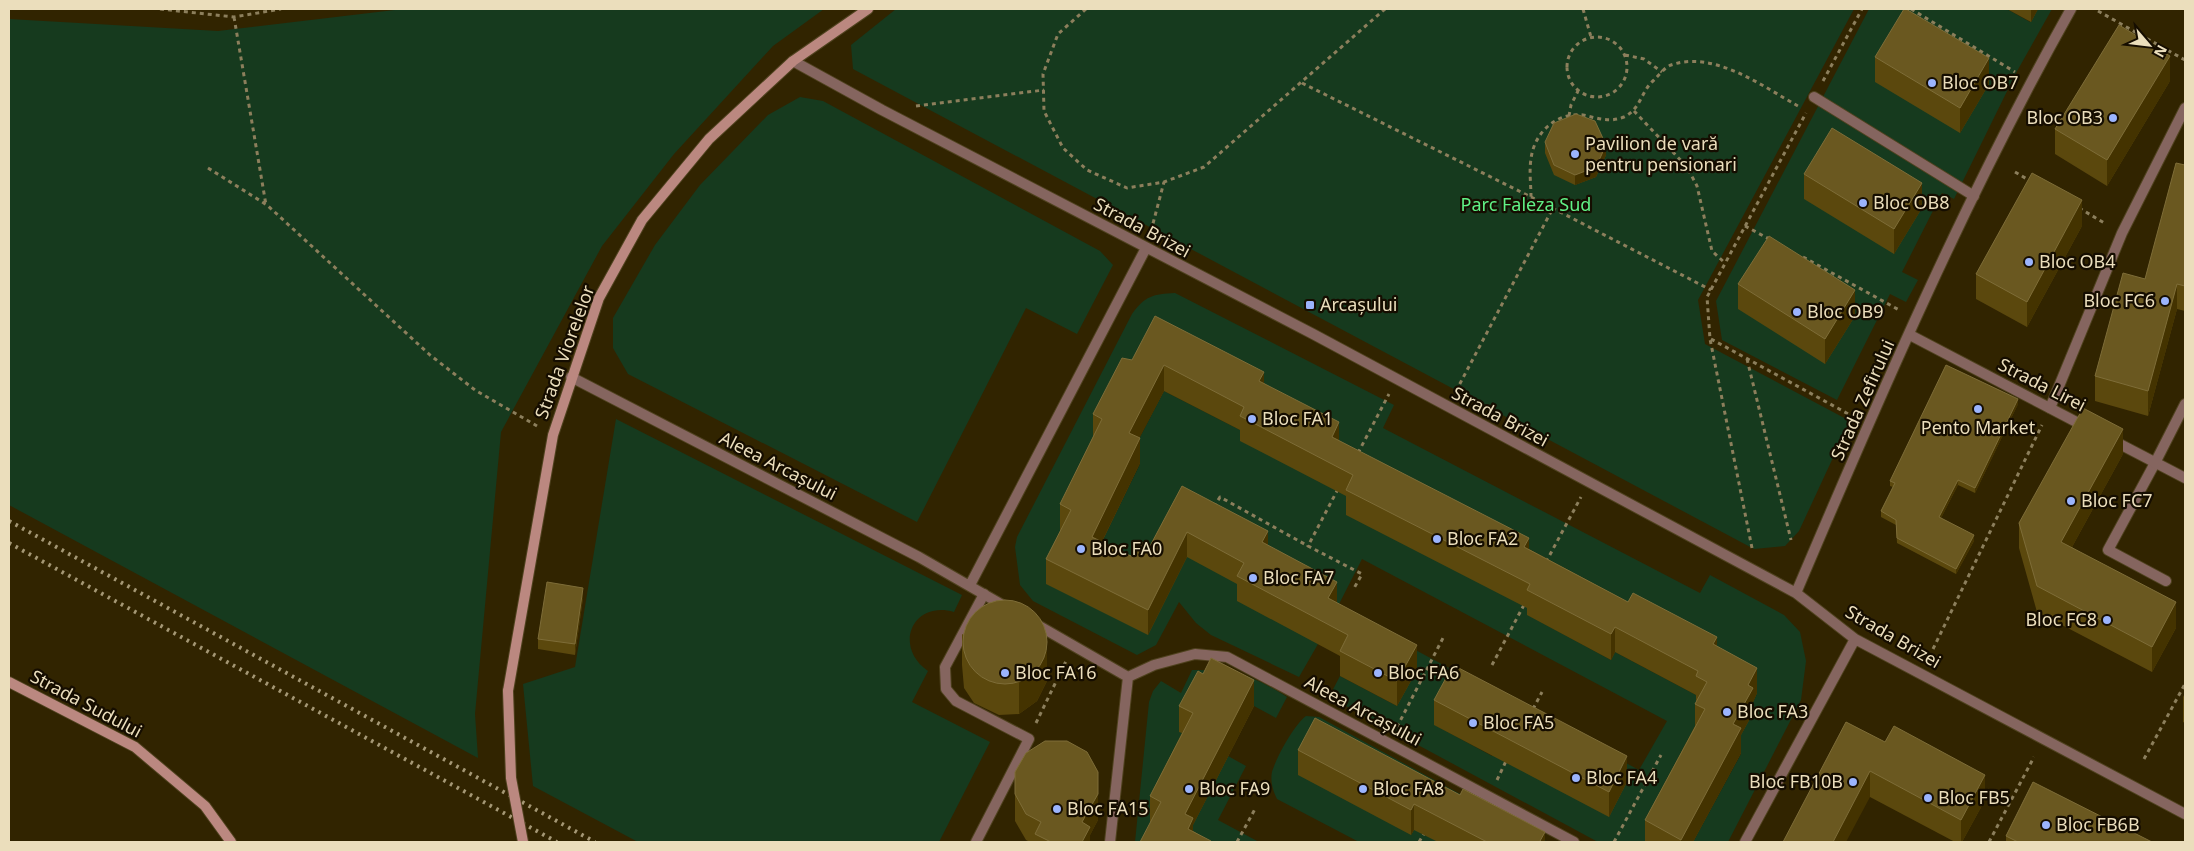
<svg xmlns="http://www.w3.org/2000/svg" width="2194" height="851" viewBox="0 0 2194 851" font-family="'Noto Sans',sans-serif">
	<rect width="100%" height="100%" fill="#312400"/>
	<path fill="#163a1e" fill-rule="evenodd" d="M 403,9 L 824,9 L 773,46 L 674,154 L 602,246 L 501,432 L 475,714 L 478,758 L 9,505 L 9,19 L 218,31 Z
		M 896,9 L 1854,9 L 1698,300 L 1705,344 L 1850,421 L 1799,531 L 1785,546 L 1754,549 L 853,69 L 851,45 Z
		M 1869,9 L 2007,9 L 2030,22 L 2038,9 L 2052,9 L 2016,73 L 1954,199 L 1942,193 L 1902,272 L 1918,280 L 1906,302 L 1890,294 L 1837,400 L 1722,340 L 1716,301 Z
		M 800,97 L 823,101 L 1100,251 L 1113,265 L 1077,334 L 1026,308 L 917,522 L 628,374 L 613,348 L 613,318 L 655,245 L 700,185 L 768,115 Z
		M 1175,293 L 1394,405 L 1383,428 L 1700,593 L 1710,575 L 1784,615 L 1800,632 L 1806,661 L 1801,700 L 1728,842 L 1693,842 L 1741,754 L 1733,749 L 1757,693 L 1528,615 L 1611,660 L 1615,652 L 1698,696 L 1707,707 L 1647,842 L 1598,842 L 1329,697 L 1340,676 L 1397,706 L 1367,624 L 1639,770 L 1667,721 L 1362,559 L 1337,608 L 1244,588 L 1318,644 L 1299,677 L 1211,635 L 1196,623 L 1179,602 L 1156,645 L 1137,655 L 1033,601 L 1020,585 L 1015,547 L 1017,537 L 1132,314 C 1145,296 1153,294 1175,293 ZM 1155,341 L 1321,483 L 1244,432 L 1164,391 L 1129,458 L 1140,464 L 1092,562 L 1071,535 L 1060,529 ZM 1511,721 L 1492,756 L 1435,725 Z
		M 616,419 L 962,595 L 954,612 C 912,600 893,647 928,671 L 912,702 L 990,742 L 939,842 L 638,842 L 533,786 L 523,684 L 575,667 Z
		M 1192,670 C 1234,670 1251,674 1287,697 L 1276,718 L 1254,706 L 1180,731 L 1193,739 L 1150,821 L 1161,827 L 1153,842 L 1135,842 L 1149,702 L 1153,691 L 1161,681 L 1181,693 Z
		M 1306,716 L 1319,717 L 1548,842 L 1359,842 L 1277,799 C 1273,791 1270,781 1272,772 C 1276,758 1294,725 1306,716 Z
		M 1228,756 L 1246,766 L 1218,820 L 1259,842 L 1190,842 L 1185,840 Z"/>
	<g fill="none" stroke-linecap="round" stroke-linejoin="round">
		<g stroke="#4f421e" stroke-width="12">
			<path id="lane" d="M 1814,97 L 1974,196
				M 2050,408 L 2122,233 L 2185,108
				M 2155,463 L 2108,550 L 2166,581
				M 976,842 L 1029,739 L 956,701 L 946,689 L 945,667 L 984,594"/>
		</g>
		<g stroke="#4f421e" stroke-width="12">
			<path id="street" d="M 793,61 L 882,110 L 1313,334 L 1796,593 L 1855,639 L 2185,814
				M 1910,335 L 2086,427
				M 571,377 L 919,557 L 1006,607
				M 2112,440 L 2185,478
				M 2155,463 L 2185,404
				M 970,585 L 1146,248
				M 1796,593 C 1880,395 1966,196 2071,9
				M 1034,623 L 1128,677
				M 1128,677 L 1154,665 L 1195,654 L 1227,657 L 1574,842
				M 1110,842 L 1128,677
				M 1745,842 L 1855,639"/>
		</g>
		<g stroke="#4f421e" stroke-width="12">
			<path id="secondary" d="M 9,682 L 135,747 L 205,806 L 231,842
				M 508,691 L 553,435 L 599,298 L 642,220 L 709,139 L 793,61 L 868,9"/>
		</g>
		<path stroke="#8c7f5c" stroke-width="3" stroke-dasharray="4 4" stroke-linecap="butt" d="M 160,9 L 234,17 L 281,9
			M 1086,9 L 1058,34 L 1043,74 L 1044,111 L 1063,148 L 1087,170 L 1127,188 L 1164,182 L 1204,167 L 1385,9
			M 1583,9 L 1591,37
			M 1911,9 L 2015,72
			M 2098,11 L 2185,60
			M 234,17 L 266,205
			M1567 67a30 30 0 1 1 60 0a30 30 0 1 1-60 0Z
			M 1625,55 L 1644,59 L 1662,72
			M 1823,81 L 1862,9
			M 1302,83 L 1531,197 C 1531,185 1529,171 1531,159 C 1534,133 1556,112 1583,115 C 1597,118 1609,123 1624,117 C 1641,109 1641,91 1654,80 C 1659,75 1665,67 1671,65 C 1714,50 1762,86 1798,106
			M 916,106 L 1044,90
			M 1634,111 L 1687,167 L 1697,186 L 1712,251 L 1725,263
			M 1569,116 L 1571,105 L 1578,91
			M 208,168 L 267,205 L 430,355 L 475,390 L 537,426
			M 2015,172 L 2032,182
			M 1531,197 L 1711,290
			M 2079,208 L 2106,224
			M 1745,226 L 1771,240
			M 1151,231 L 1164,182
			M 1803,257 L 1901,311
			M 1711,339 L 1852,416
			M 1747,359 L 1791,540
			M 1456,391 L 1553,208
			M 1358,453 L 1389,394
			M 1338,489 L 1308,546 L 1362,574 L 1353,590
			M 1214,507 L 1220,497 L 1308,546
			M 1752,548 L 1710,339 L 1707,297 L 1806,113
			M 1546,562 L 1581,497
			M 1933,649 L 2042,425
			M 1492,665 L 1525,603
			M 1533,709 L 1542,692
			M 1036,723 L 1066,661
			M 1397,727 L 1443,638
			M 2144,759 L 2185,684
			M 1497,780 L 1507,759
			M 1237,842 L 1255,809
			M 1419,842 L 1425,832
			M 1614,842 L 1661,755
			M 1989,842 L 2034,757"/>
		<use href="#lane" stroke="#85655f" stroke-width="10"/>
		<use href="#street" stroke="#85655f" stroke-width="10"/>
		<use href="#secondary" stroke="#bb8880" stroke-width="10"/>
		<path stroke="#a59875" stroke-width="4" stroke-dasharray="2.5 5" stroke-linecap="butt" d="M 9,521 L 595,842
			M 9,543 L 557,842"/>
		<g stroke="#4f421e" stroke-width="12" stroke-linecap="butt">
			<path id="secondary-bridge" d="M 508,691 L 511,778 L 523,842"/>
		</g>
		<use href="#secondary-bridge" stroke="#bb8880" stroke-width="10"/>
	</g>
	<path fill="#5b480d" d="M 2007,9 L 2038,9 L 2031,22 Z
		M 1875,57 L 1989,84 L 1960,133 L 1875,82 Z
		M 2170,81 L 2107,186 L 2055,154 L 2055,129 Z
		M 1545,142 L 1606,155 L 1596,177 L 1575,185 L 1554,175 L 1545,153 Z
		M 2185,165 L 2185,311 L 2177,309 L 2148,416 L 2095,401 L 2095,376 L 2145,279 Z
		M 1804,174 L 1922,208 L 1894,254 L 1804,199 Z
		M 2082,226 L 2027,327 L 1976,299 L 1976,274 Z
		M 1738,284 L 1855,316 L 1825,364 L 1738,309 Z
		M 1132,360 L 1264,383 L 1339,441 L 1529,549 L 1628,602 L 1717,646 L 1757,693 L 1753,702 L 1753,713 L 1741,735 L 1741,753 L 1693,842 L 1645,842 L 1645,820 L 1695,726 L 1695,704 L 1697,701 L 1696,701 L 1696,695 L 1615,652 L 1611,660 L 1527,615 L 1527,608 L 1346,515 L 1346,496 L 1240,441 L 1240,430 L 1164,391 L 1139,438 L 1140,463 L 1102,542 L 1133,557 L 1150,546 L 1182,486 L 1268,545 L 1417,670 L 1397,706 L 1340,676 L 1340,656 L 1237,601 L 1237,584 L 1187,557 L 1148,635 L 1046,584 L 1046,559 L 1061,530 L 1060,530 L 1060,504 L 1093,437 L 1093,414 Z
		M 2018,404 L 1975,493 L 1958,485 L 1941,518 L 1974,541 L 1956,574 L 1897,543 L 1896,525 L 1881,517 L 1881,511 L 1893,487 L 1890,486 L 1890,481 Z
		M 2123,454 L 2072,547 L 2176,628 L 2152,672 L 2037,612 L 2019,548 L 2019,523 Z
		M 2185,540 L 2185,561 L 2184,561 L 2184,542 Z
		M 583,598 L 575,655 L 538,649 L 538,639 Z
		M 962,634 L 1047,681 L 1037,701 L 1019,714 L 999,715 L 974,703 L 964,688 L 962,665 Z
		M 2185,693 L 2185,723 L 2183,722 L 2183,697 Z
		M 1434,700 L 1627,782 L 1609,817 L 1434,725 Z
		M 1179,706 L 1254,706 L 1193,825 L 1193,831 L 1211,842 L 1150,822 L 1150,796 L 1182,733 L 1179,732 Z
		M 1846,722 L 1985,800 L 1962,842 L 1955,842 L 1870,797 Z
		M 1298,750 L 1545,842 L 1438,842 L 1414,830 L 1411,835 L 1298,775 Z
		M 1015,772 L 1098,820 L 1090,835 L 1090,842 L 1030,842 L 1026,840 L 1015,821 Z
		M 2006,836 L 2152,842 L 2006,842 Z"/>
	<path fill="#430" d="M 2031,9 L 2038,9 L 2031,22 Z
		M 2170,56 L 2170,81 L 2107,186 L 2107,160 Z
		M 1989,58 L 1989,84 L 1960,133 L 1960,108 Z
		M 1606,145 L 1606,155 L 1596,177 L 1575,185 L 1575,175 Z
		M 1922,183 L 1922,208 L 1894,254 L 1894,229 Z
		M 2082,200 L 2082,226 L 2027,327 L 2027,302 Z
		M 2177,284 L 2177,309 L 2148,416 L 2148,391 Z
		M 1855,290 L 1855,316 L 1825,364 L 1825,339 Z
		M 1164,365 L 1164,391 L 1129,458 L 1129,433 Z
		M 1264,372 L 1264,398 L 1259,381 Z
		M 2018,399 L 2018,404 L 1975,493 L 1975,488 Z
		M 1339,422 L 1339,448 L 1332,437 Z
		M 2123,429 L 2123,454 L 2061,567 L 2061,542 Z
		M 1140,438 L 1140,463 L 1092,562 L 1092,537 Z
		M 1958,480 L 1958,485 L 1939,522 L 1939,517 Z
		M 1268,531 L 1268,556 L 1262,542 Z
		M 1187,532 L 1187,557 L 1148,635 L 1148,610 Z
		M 1974,535 L 1974,541 L 1956,574 L 1956,569 Z
		M 1529,538 L 1529,563 L 1524,547 Z
		M 1337,582 L 1337,608 L 1328,598 Z
		M 583,588 L 583,598 L 575,655 L 575,644 Z
		M 2176,602 L 2176,628 L 2152,672 L 2152,647 Z
		M 1615,627 L 1615,652 L 1611,660 L 1611,634 Z
		M 1717,637 L 1717,663 L 1713,644 Z
		M 1417,645 L 1417,670 L 1397,706 L 1397,681 Z
		M 1047,650 L 1047,681 L 1037,701 L 1019,714 L 1019,683 Z
		M 1757,668 L 1757,693 L 1753,702 L 1753,713 L 1741,735 L 1741,753 L 1693,842 L 1681,842 L 1681,840 L 1733,724 L 1748,685 Z
		M 1254,680 L 1254,706 L 1193,825 L 1193,842 L 1185,840 L 1185,814 Z
		M 1627,756 L 1627,782 L 1609,817 L 1609,792 Z
		M 1870,771 L 1870,797 L 1846,842 L 1833,842 Z
		M 1985,775 L 1985,800 L 1962,842 L 1961,842 L 1961,820 Z
		M 1098,794 L 1098,820 L 1090,835 L 1090,842 L 1082,842 L 1082,822 Z
		M 1414,804 L 1414,830 L 1411,835 L 1411,810 Z
		M 1545,832 L 1545,842 L 1540,842 L 1540,841 Z"/>
	<path fill="#6a5820" stroke="#7e6d38" d="M 1904,9 L 1906,9 L 1989,58 L 1960,108 L 1875,57 Z
		M 2119,25 L 2170,56 L 2107,160 L 2055,129 Z
		M 1576,114 L 1595,121 L 1606,145 L 1596,167 L 1575,175 L 1554,165 L 1545,142 L 1554,123 Z
		M 1832,128 L 1922,183 L 1894,229 L 1804,174 Z
		M 2176,163 L 2185,165 L 2185,286 L 2177,284 L 2148,391 L 2095,376 L 2123,273 L 2145,279 Z
		M 2032,173 L 2082,200 L 2027,302 L 1976,274 Z
		M 1769,236 L 1855,290 L 1825,339 L 1738,284 Z
		M 1155,316 L 1264,372 L 1259,381 L 1339,422 L 1332,437 L 1529,538 L 1524,547 L 1628,602 L 1633,593 L 1717,637 L 1713,644 L 1757,668 L 1748,685 L 1753,688 L 1733,724 L 1741,728 L 1681,840 L 1645,820 L 1705,709 L 1695,704 L 1707,682 L 1696,676 L 1698,671 L 1615,627 L 1611,634 L 1527,590 L 1530,584 L 1346,490 L 1353,475 L 1240,416 L 1244,407 L 1164,365 L 1129,433 L 1140,438 L 1092,537 L 1133,557 L 1141,542 L 1150,546 L 1182,486 L 1268,531 L 1262,542 L 1337,582 L 1328,598 L 1417,645 L 1397,681 L 1340,651 L 1348,635 L 1237,576 L 1244,563 L 1187,532 L 1148,610 L 1046,559 L 1071,510 L 1060,504 L 1102,419 L 1093,414 L 1122,358 L 1132,360 Z
		M 1946,365 L 2018,399 L 1975,488 L 1958,480 L 1939,517 L 1974,535 L 1956,569 L 1897,538 L 1896,520 L 1881,511 L 1895,483 L 1890,481 Z
		M 2083,408 L 2123,429 L 2061,542 L 2176,602 L 2152,647 L 2037,586 L 2019,523 Z
		M 547,582 L 583,588 L 575,644 L 538,639 Z
		M963 642a42 42 0 1 1 84 0a42 42 0 1 1-84 0Z
		M 1211,658 L 1254,680 L 1185,814 L 1193,818 L 1188,829 L 1211,841 L 1211,842 L 1140,842 L 1161,802 L 1150,796 L 1193,713 L 1179,706 L 1198,671 L 1203,674 Z
		M 1453,665 L 1627,756 L 1609,792 L 1434,700 Z
		M 1315,718 L 1460,795 L 1463,789 L 1545,832 L 1540,841 L 1543,842 L 1487,842 L 1414,804 L 1411,810 L 1298,750 Z
		M 1846,722 L 1885,742 L 1894,726 L 1985,775 L 1961,820 L 1870,771 L 1833,842 L 1783,842 Z
		M 1045,741 L 1067,741 L 1087,752 L 1098,772 L 1098,794 L 1082,822 L 1090,827 L 1082,842 L 1051,842 L 1035,834 L 1041,822 L 1026,814 L 1015,794 L 1015,772 L 1026,753 Z
		M 2033,782 L 2152,842 L 2018,842 L 2006,836 Z"/>
	<g fill="#9bb4fd" stroke="#150d00" stroke-width="2">
		<circle cx="1932" cy="83" r="5"/>
		<circle cx="2113" cy="118" r="5"/>
		<circle cx="1575" cy="154" r="5"/>
		<circle cx="1863" cy="203" r="5"/>
		<circle cx="2029" cy="262" r="5"/>
		<circle cx="2165" cy="301" r="5"/>
		<rect x="1305" y="300" width="10" height="10" rx="2.5"/>
		<circle cx="1797" cy="312" r="5"/>
		<circle cx="1978" cy="409" r="5"/>
		<circle cx="1252" cy="419" r="5"/>
		<circle cx="2071" cy="501" r="5"/>
		<circle cx="1437" cy="539" r="5"/>
		<circle cx="1081" cy="549" r="5"/>
		<circle cx="1253" cy="578" r="5"/>
		<circle cx="2107" cy="620" r="5"/>
		<circle cx="1005" cy="673" r="5"/>
		<circle cx="1378" cy="673" r="5"/>
		<circle cx="1727" cy="712" r="5"/>
		<circle cx="1473" cy="723" r="5"/>
		<circle cx="1576" cy="778" r="5"/>
		<circle cx="1853" cy="782" r="5"/>
		<circle cx="1189" cy="789" r="5"/>
		<circle cx="1363" cy="789" r="5"/>
		<circle cx="1928" cy="798" r="5"/>
		<circle cx="1057" cy="809" r="5"/>
		<circle cx="2046" cy="825" r="5"/>
	</g>
	<g text-anchor="middle" stroke-width="4.5" stroke-linejoin="round" paint-order="stroke">
		<g font-size="18" fill="#ebdebc" stroke="#150d00" text-anchor="start">
			<text x="1942" y="89">Bloc OB7</text>
			<text x="2103" y="124" text-anchor="end">Bloc OB3</text>
			<text x="1585" y="150">Pavilion de vară<tspan x="1585" dy="21">pentru pensionari</tspan></text>
			<text x="1873" y="209">Bloc OB8</text>
			<text x="2039" y="268">Bloc OB4</text>
			<text x="2155" y="307" text-anchor="end">Bloc FC6</text>
			<text x="1320" y="311">Arcașului</text>
			<text x="1807" y="318">Bloc OB9</text>
			<text x="1262" y="425">Bloc FA1</text>
			<text x="1978" y="434" text-anchor="middle">Pento Market</text>
			<text x="2081" y="507">Bloc FC7</text>
			<text x="1447" y="545">Bloc FA2</text>
			<text x="1091" y="555">Bloc FA0</text>
			<text x="1263" y="584">Bloc FA7</text>
			<text x="2097" y="626" text-anchor="end">Bloc FC8</text>
			<text x="1015" y="679">Bloc FA16</text>
			<text x="1388" y="679">Bloc FA6</text>
			<text x="1737" y="718">Bloc FA3</text>
			<text x="1483" y="729">Bloc FA5</text>
			<text x="1586" y="784">Bloc FA4</text>
			<text x="1843" y="788" text-anchor="end">Bloc FB10B</text>
			<text x="1199" y="795">Bloc FA9</text>
			<text x="1373" y="795">Bloc FA8</text>
			<text x="1938" y="804">Bloc FB5</text>
			<text x="1067" y="815">Bloc FA15</text>
			<text x="2056" y="831">Bloc FB6B</text>
		</g>
		<g font-size="18" fill="#60f185" stroke="#150d00">
			<text x="1526" y="211">Parc Faleza Sud</text>
		</g>
		<g font-size="18" fill="#ebdebc" stroke="#150d00">
			<text transform="translate(1142 228) rotate(28)" y="6">Strada Brizei</text>
			<text transform="translate(565 352) rotate(-70)" y="6">Strada Viorelelor</text>
			<text transform="translate(2042 385) rotate(27)" y="6">Strada Lirei</text>
			<text transform="translate(1863 400) rotate(-66)" y="6">Strada Zefirului</text>
			<text transform="translate(1500 417) rotate(28)" y="6">Strada Brizei</text>
			<text transform="translate(778 466) rotate(27)" y="6">Aleea Arcașului</text>
			<text transform="translate(1893 637) rotate(30)" y="6">Strada Brizei</text>
			<text transform="translate(86 704) rotate(28)" y="6">Strada Sudului</text>
			<text transform="translate(1363 711) rotate(28)" y="6">Aleea Arcașului</text>
		</g>
	</g>
	<rect width="2194" height="851" fill="none" stroke="#ebdebc" stroke-width="20"/>
	<g transform="translate(2149 45) rotate(118)" stroke="#150d00" stroke-width="4" paint-order="stroke">
	<path d="M0-4L9 19L0 12L-9 19Z" fill="#ebdebc"/>
	<text y="-8" font-size="14" font-weight="bold" text-anchor="middle" fill="#ebdebc">N</text>
	</g>
</svg>
